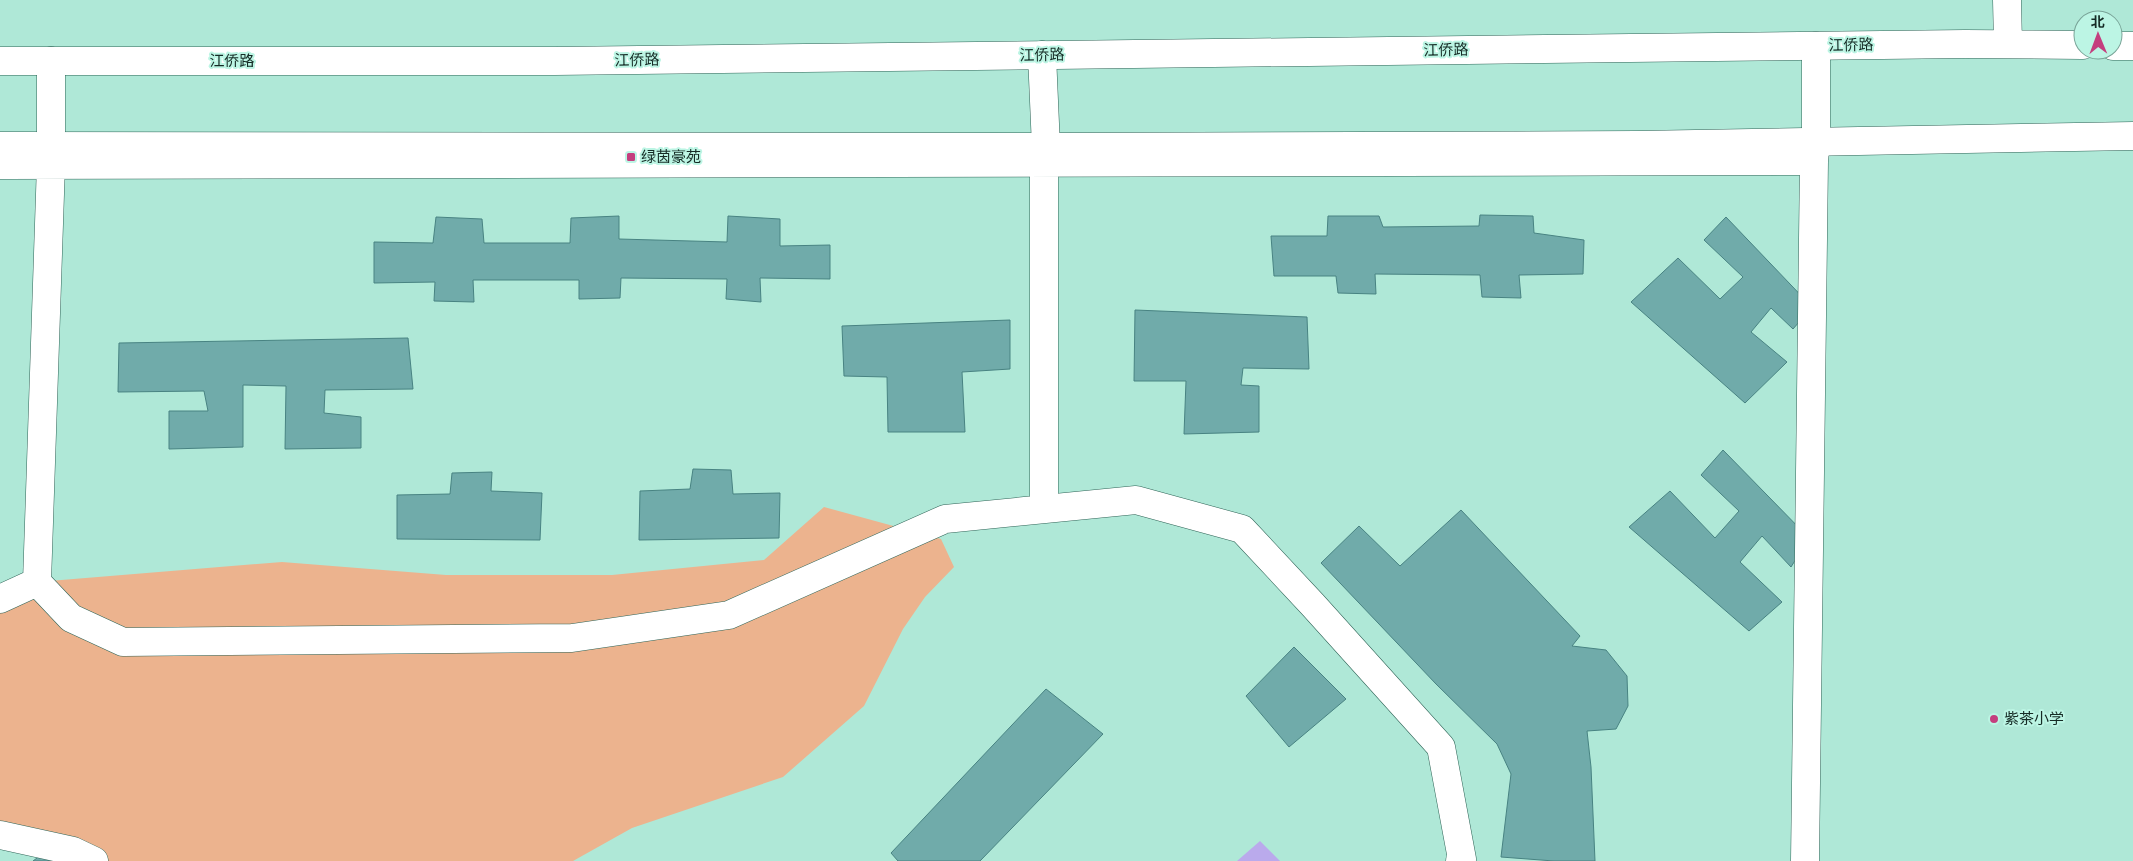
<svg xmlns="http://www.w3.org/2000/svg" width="2133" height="861" viewBox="0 0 2133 861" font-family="'Alegreya Sans','Noto Sans SC',sans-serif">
	<rect width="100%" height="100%" fill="#afe8d7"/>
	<path fill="#ecb38e" d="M 824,507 L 941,539 L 954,567 L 925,597 L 903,629 L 864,706 L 783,777 L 632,828 L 573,861 L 87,861 L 0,835 L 0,599 L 37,582 L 282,562 L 446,575 L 612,575 L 764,560 Z"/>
	<path fill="#baaaec" d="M 1260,841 L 1280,861 L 1237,861 Z"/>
	<path fill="#70abaa" stroke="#488382" d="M 1480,215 L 1533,216 L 1534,233 L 1584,240 L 1583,274 L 1519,275 L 1521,298 L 1482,297 L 1480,275 L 1375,274 L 1376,294 L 1338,293 L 1336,276 L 1274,276 L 1271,236 L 1327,236 L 1328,216 L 1379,216 L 1383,227 L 1479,226 Z
		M 619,216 L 619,239 L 727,242 L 728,216 L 780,219 L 780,246 L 830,245 L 830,279 L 760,278 L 761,302 L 726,299 L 727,279 L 621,278 L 620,298 L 579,299 L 579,280 L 473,280 L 474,302 L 434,301 L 435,282 L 374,283 L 374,242 L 433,243 L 436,217 L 482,219 L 484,243 L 570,243 L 571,218 Z
		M 1726,217 L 1812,307 L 1793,329 L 1771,308 L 1751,332 L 1787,362 L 1745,403 L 1631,302 L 1678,258 L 1720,299 L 1743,277 L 1704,240 Z
		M 1135,310 L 1307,317 L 1309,369 L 1243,368 L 1241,385 L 1259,386 L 1259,432 L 1184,434 L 1186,381 L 1134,381 Z
		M 1010,320 L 1010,369 L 962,372 L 965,432 L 888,432 L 887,377 L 844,376 L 842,326 Z
		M 408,338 L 413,389 L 325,390 L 324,413 L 361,417 L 361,448 L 285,449 L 286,386 L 243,385 L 243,447 L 169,449 L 169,411 L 208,411 L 204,391 L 118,392 L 119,343 Z
		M 1723,450 L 1809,538 L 1791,567 L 1762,536 L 1740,562 L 1782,602 L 1749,631 L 1629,527 L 1670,491 L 1715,538 L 1739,511 L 1701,475 Z
		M 693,469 L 731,470 L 733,494 L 780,493 L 779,538 L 639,540 L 640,491 L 690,489 Z
		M 492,472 L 491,491 L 542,493 L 540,540 L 397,539 L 397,495 L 450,494 L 452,473 Z
		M 1461,510 L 1580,636 L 1572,646 L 1606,650 L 1627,676 L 1628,706 L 1616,729 L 1587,731 L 1591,767 L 1595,861 L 1554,861 L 1501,857 L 1511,774 L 1497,744 L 1436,684 L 1321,563 L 1359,526 L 1400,566 Z
		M 1294,647 L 1346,699 L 1289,747 L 1246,696 Z
		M 1046,689 L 1103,734 L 980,861 L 898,861 L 891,853 Z
		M 49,849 L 63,861 L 33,861 Z"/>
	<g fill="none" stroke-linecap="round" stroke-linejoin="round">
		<g stroke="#2f6457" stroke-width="29">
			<path id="minor" d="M 1042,55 L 1046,147 L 1044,162 L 1044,509
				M 51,61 L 51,164 L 37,582 L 71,618 L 123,642 L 572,638 L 729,615 L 945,519 L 1136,500 L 1242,529 L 1313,605 L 1441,747 L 1462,859 L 1460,861
				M 0,165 L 1814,161
				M 0,599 L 37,582
				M 0,835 L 73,851 L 94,861
				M 1805,861 L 1814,161 L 1816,140 L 1816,46"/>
		</g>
		<g stroke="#2f6457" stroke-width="29">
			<path id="tertiary" d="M 0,146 L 1046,147 L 1638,145 L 2133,136"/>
		</g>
		<g stroke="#2f6457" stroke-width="29">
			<path id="primary" d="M 2007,0 L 2008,44
				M 2113,46 L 2133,46
				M 0,61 L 555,61 L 1965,44 L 2083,45"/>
		</g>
		<use href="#minor" stroke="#fff" stroke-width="28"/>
		<use href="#tertiary" stroke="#fff" stroke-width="28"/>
		<use href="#primary" stroke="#fff" stroke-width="28"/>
	</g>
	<g fill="#c43e7e" stroke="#bcf5e4" stroke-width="2">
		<rect x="626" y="152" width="10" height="10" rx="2.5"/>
		<circle cx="1994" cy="719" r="5"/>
	</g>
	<g text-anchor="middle" stroke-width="4" stroke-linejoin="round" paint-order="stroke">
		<g font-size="15" fill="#152b25" stroke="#bcf5e4">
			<text transform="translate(1851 45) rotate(-1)" y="5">江侨路</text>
			<text transform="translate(1446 50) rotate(-1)" y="5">江侨路</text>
			<text transform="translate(1042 55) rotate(-1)" y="5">江侨路</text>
			<text transform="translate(637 60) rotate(-1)" y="5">江侨路</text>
			<text x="232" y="66">江侨路</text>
		</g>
		<g font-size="15" fill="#152b25" stroke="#bcf5e4" text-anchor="start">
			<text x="641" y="162">绿茵豪苑</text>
			<text x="2004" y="724">紫茶小学</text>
		</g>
	</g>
	<g transform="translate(2098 35) rotate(359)"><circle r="24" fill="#bcf5e4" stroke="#79a498"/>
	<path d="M0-4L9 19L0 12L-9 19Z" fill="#c43e7e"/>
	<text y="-8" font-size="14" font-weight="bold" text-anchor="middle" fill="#152b25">北</text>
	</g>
</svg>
